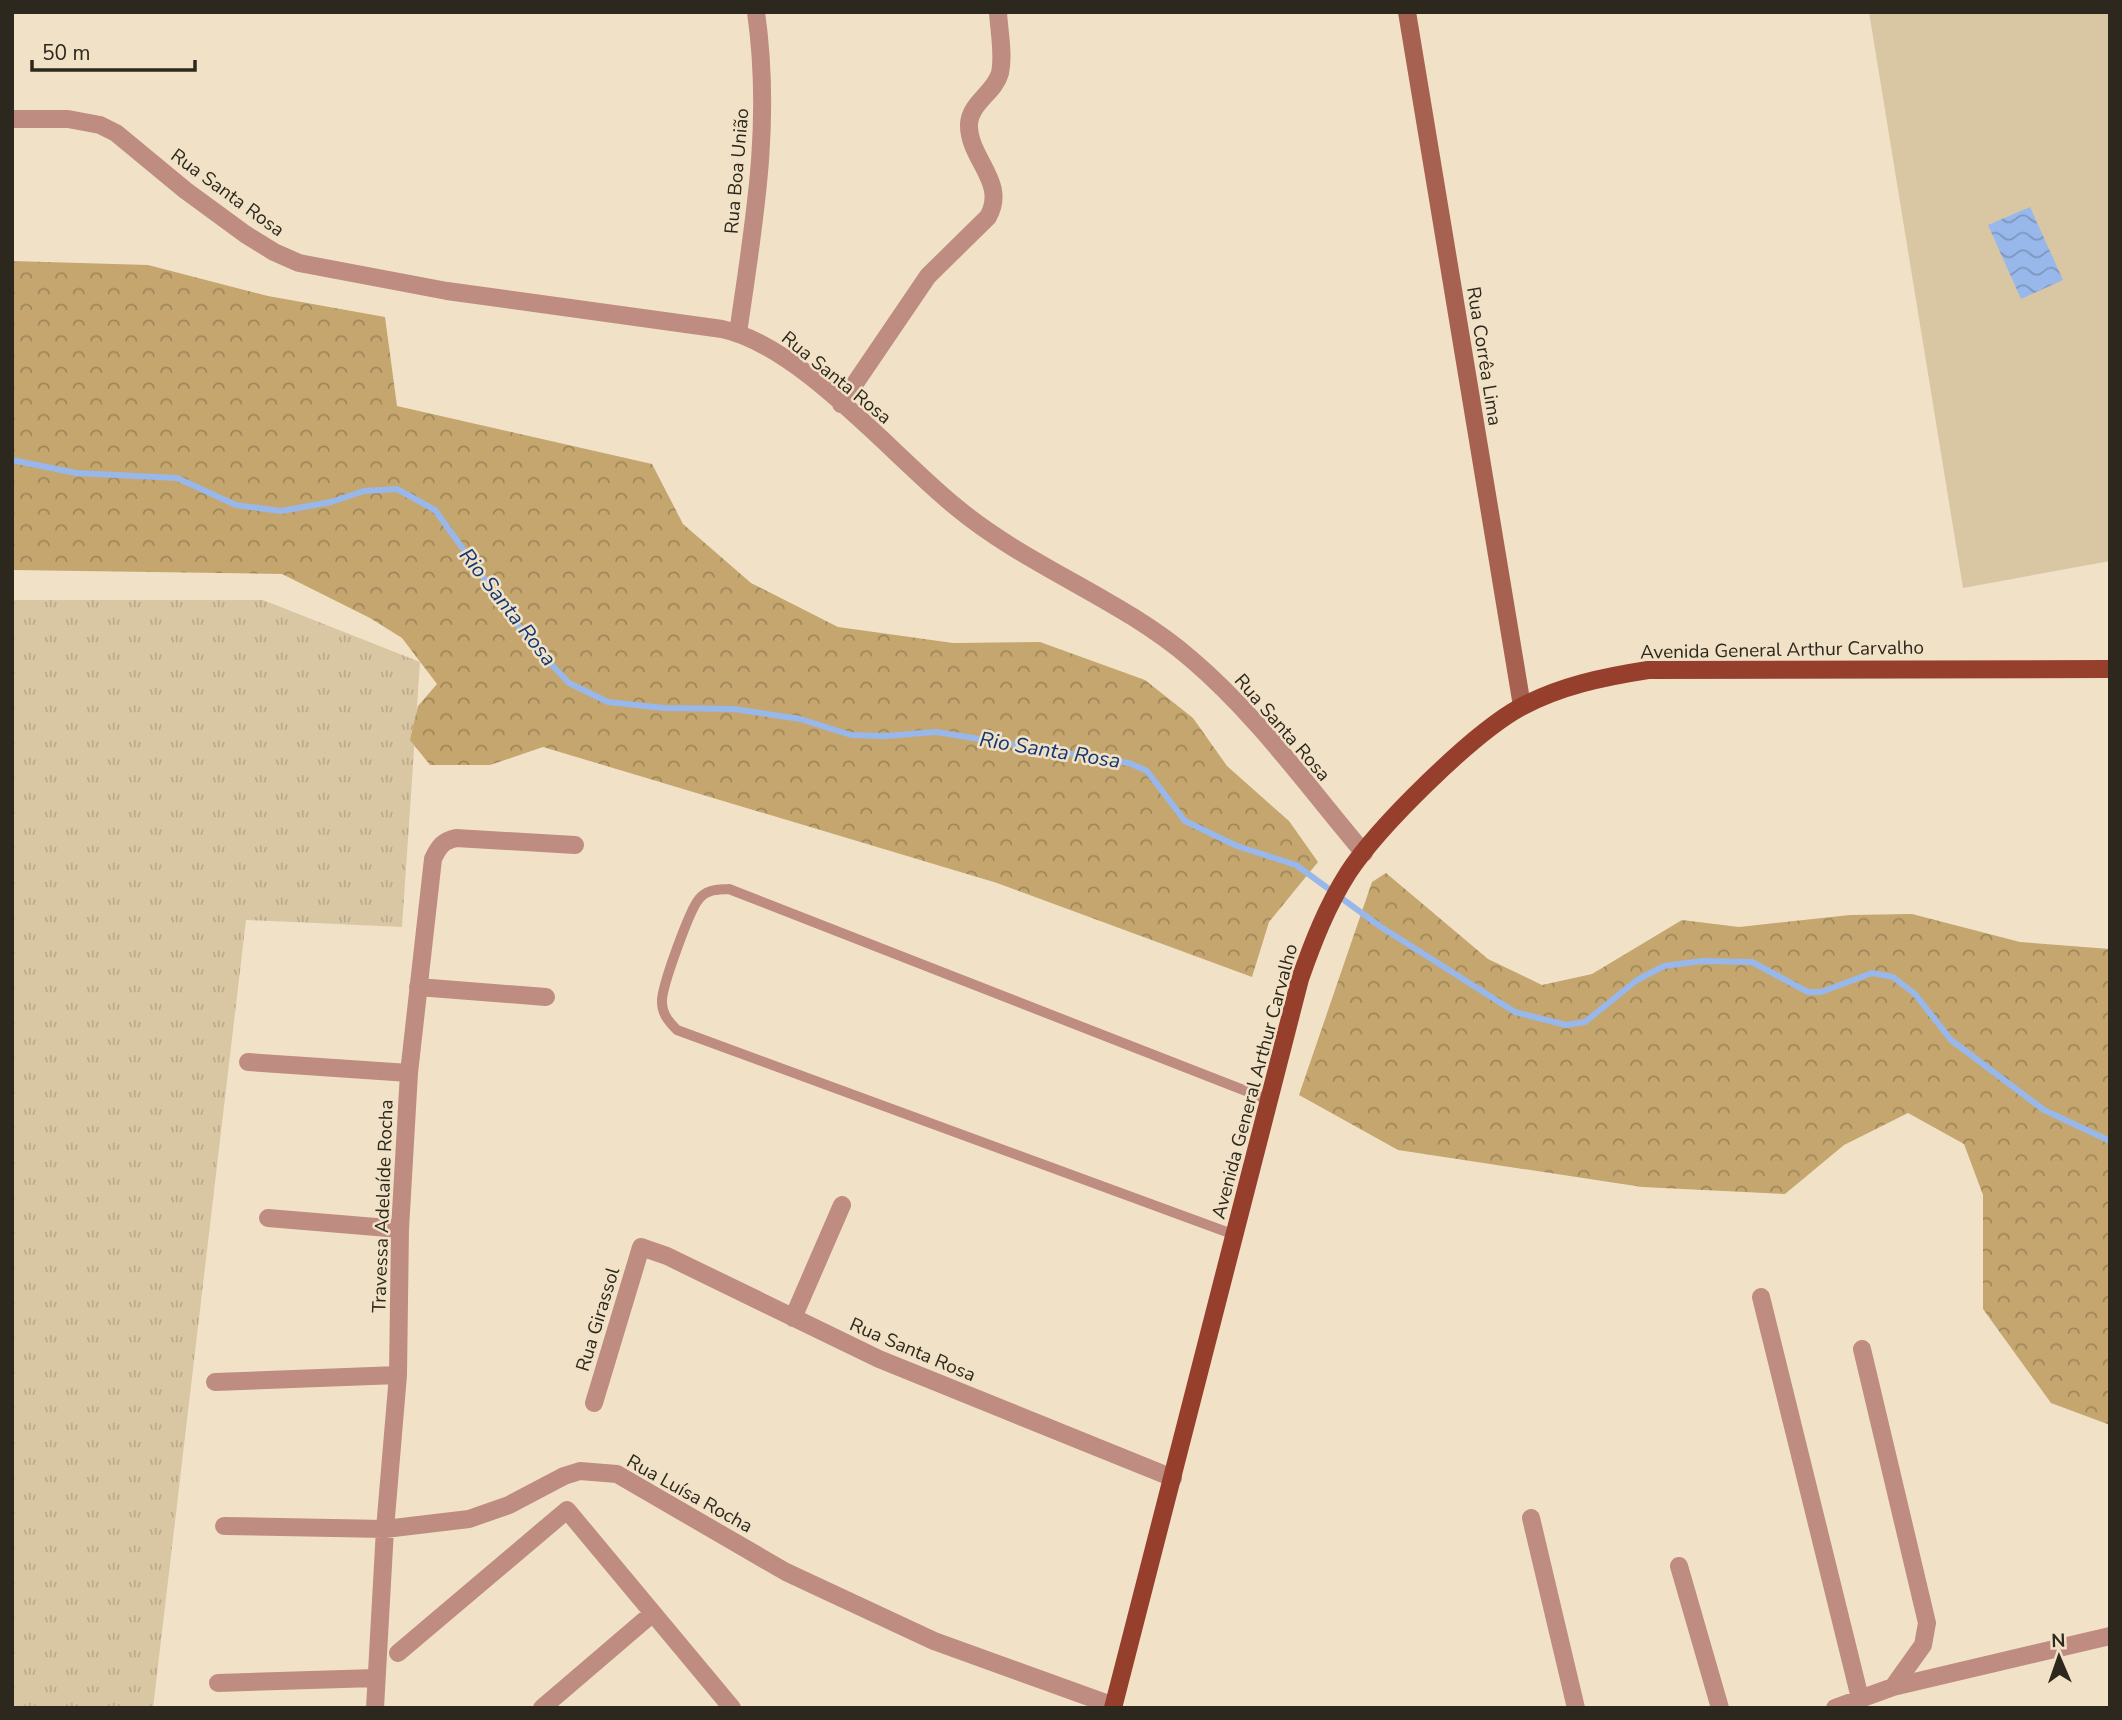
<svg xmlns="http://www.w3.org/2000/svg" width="2122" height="1720" viewBox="0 0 2122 1720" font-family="'Nunito Sans',sans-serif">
	<defs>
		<pattern id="grass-tufts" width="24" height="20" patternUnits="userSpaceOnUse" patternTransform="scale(1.75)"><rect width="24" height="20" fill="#d9c6a3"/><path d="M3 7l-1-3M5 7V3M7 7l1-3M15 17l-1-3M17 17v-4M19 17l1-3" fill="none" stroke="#bbaa8c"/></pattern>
		<pattern id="forest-crowns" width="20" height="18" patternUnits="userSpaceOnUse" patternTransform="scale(1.75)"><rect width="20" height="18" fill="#c4a66e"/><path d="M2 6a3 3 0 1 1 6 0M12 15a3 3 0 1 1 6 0" fill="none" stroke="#a0875a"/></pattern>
		<pattern id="water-waves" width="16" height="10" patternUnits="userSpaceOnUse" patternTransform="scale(1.75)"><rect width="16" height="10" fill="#98b8ec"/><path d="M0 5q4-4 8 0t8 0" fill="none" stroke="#7c96bf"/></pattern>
	</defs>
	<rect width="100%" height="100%" fill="#f1e2c7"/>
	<path fill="url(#grass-tufts)" d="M 12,600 L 263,600 L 420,662 L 402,927 L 246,920 L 153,1708 L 12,1708 Z"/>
	<path fill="url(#forest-crowns)" d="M 12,261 L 148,265 L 268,296 L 385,317 L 397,406 L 652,464 L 683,524 L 751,583 L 838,627 L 953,643 L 1040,642 L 1145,680 L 1193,718 L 1227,766 L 1289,821 L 1318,862 L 1269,922 L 1252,977 L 997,883 L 543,747 L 490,765 L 430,765 L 410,740 L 418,706 L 437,684 L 402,638 L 370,618 L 282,574 L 12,570 Z
		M 1386,873 L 1488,959 L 1542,985 L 1592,974 L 1682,920 L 1739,927 L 1850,915 L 1912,914 L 2020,942 L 2110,949 L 2110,1425 L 2051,1403 L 1983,1309 L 1983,1195 L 1964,1144 L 1908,1113 L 1844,1145 L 1785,1194 L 1642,1187 L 1398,1150 L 1299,1095 L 1372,882 Z"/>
	<path fill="#d9c6a3" d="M 1869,12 L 2110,12 L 2110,561 L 1963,588 Z"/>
	<path fill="url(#water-waves)" d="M 2030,207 L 2063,280 L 2021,299 L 1988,225 Z"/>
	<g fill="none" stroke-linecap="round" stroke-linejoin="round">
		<path stroke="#98b8ec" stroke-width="6" d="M 12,460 L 76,473 L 177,478 L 236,505 L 281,511 L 331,502 L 364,491 L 397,489 L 435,510 L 530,642 L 569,683 L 608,702 L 664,708 L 734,709 L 800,719 L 851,735 L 885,736 L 936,732 L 1129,763 L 1147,771 L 1185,821 L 1237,846 L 1296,865 L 1381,927 L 1515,1012 L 1566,1025 L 1585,1022 L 1637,980 L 1664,966 L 1703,961 L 1752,962 L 1808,992 L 1821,992 L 1872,973 L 1893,977 L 1915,994 L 1951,1040 L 2044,1110 L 2110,1141"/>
		<path stroke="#be8c80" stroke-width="10" d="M 1235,1235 L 677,1030 C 669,1022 662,1014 662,1002 C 661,988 690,909 699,899 C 707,889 717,890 729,889 L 1269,1100"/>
		<path stroke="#be8c80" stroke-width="18" d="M 12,119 L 68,119 L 100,125 L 116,133 L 185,190 L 245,234 L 274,252 L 299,263 L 447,291 L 722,329 C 801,346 892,455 956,507 C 1028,567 1120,598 1191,659 C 1257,715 1308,787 1364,853
			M 738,333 C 754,222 772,125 756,12
			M 841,404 L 928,276 L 988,217 C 1008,182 968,159 969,124 C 970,103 995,92 1000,73 C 1004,54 999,31 998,12
			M 418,987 L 546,997
			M 248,1062 L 409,1073
			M 268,1218 L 400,1229
			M 1761,1297 L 1860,1698
			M 793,1318 L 842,1205
			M 1862,1349 L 1927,1623 L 1923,1645 L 1893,1687
			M 215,1382 L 398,1375
			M 594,1403 L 641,1247 L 667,1256 L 879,1359 L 1173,1478
			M 1531,1518 L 1576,1708
			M 224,1526 L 385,1529 L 469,1519 L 509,1505 L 564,1476 L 580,1471 L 617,1474 L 786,1572 L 934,1641 L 1114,1706
			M 1679,1566 L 1720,1708
			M 398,1653 L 567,1510 L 732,1708
			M 218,1683 L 375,1678
			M 375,1708 L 385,1529 L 398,1375 L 400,1229 L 409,1073 L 433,859 C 439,846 443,841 456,838 L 575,845
			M 542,1708 L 653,1613
			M 1835,1708 L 1893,1687 L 2110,1636"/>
		<path stroke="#a76150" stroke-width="18" d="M 1407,12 L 1522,706"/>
		<path stroke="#953f2c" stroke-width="18" d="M 1113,1708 L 1300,979 C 1313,942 1327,906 1348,873 C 1378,827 1473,733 1521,707 C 1560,686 1603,677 1648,670 L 2110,669"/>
	</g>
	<g text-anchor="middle" stroke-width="5" stroke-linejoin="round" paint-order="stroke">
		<g font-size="19" fill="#2d281d" stroke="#f1e2c7">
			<text transform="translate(736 171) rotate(-85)" y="7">Rua Boa União</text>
			<text transform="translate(228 192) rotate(36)" y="7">Rua Santa Rosa</text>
			<text transform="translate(1485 356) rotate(81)" y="7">Rua Corrêa Lima</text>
			<text transform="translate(837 377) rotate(39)" y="7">Rua Santa Rosa</text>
			<text transform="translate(1782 649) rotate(-1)" y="7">Avenida General Arthur Carvalho</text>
			<text transform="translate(1283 727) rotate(49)" y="7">Rua Santa Rosa</text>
			<text transform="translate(1254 1081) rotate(-75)" y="7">Avenida General Arthur Carvalho</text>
			<text transform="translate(382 1206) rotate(-88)" y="7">Travessa Adelaíde Rocha</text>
			<text transform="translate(597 1319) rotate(-73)" y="7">Rua Girassol</text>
			<text transform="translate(913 1349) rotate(23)" y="7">Rua Santa Rosa</text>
			<text transform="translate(690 1493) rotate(29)" y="7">Rua Luísa Rocha</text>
		</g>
		<g font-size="21" font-style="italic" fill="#123773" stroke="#f1e2c7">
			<text transform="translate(508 607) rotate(52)" y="7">Rio Santa Rosa</text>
			<text transform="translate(1050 750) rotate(9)" y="7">Rio Santa Rosa</text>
		</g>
	</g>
	<rect width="2122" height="1720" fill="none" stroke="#2d281d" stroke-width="28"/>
	<g transform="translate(2059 1657) rotate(358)" stroke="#f1e2c7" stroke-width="5" paint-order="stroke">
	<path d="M0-5L12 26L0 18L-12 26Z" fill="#2d281d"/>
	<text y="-10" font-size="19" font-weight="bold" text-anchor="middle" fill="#2d281d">N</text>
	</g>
	<path d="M32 60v10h163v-10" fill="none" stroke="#2d281d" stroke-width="3.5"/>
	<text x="42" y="60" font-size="21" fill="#2d281d" stroke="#f1e2c7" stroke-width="5" paint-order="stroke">50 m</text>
</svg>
